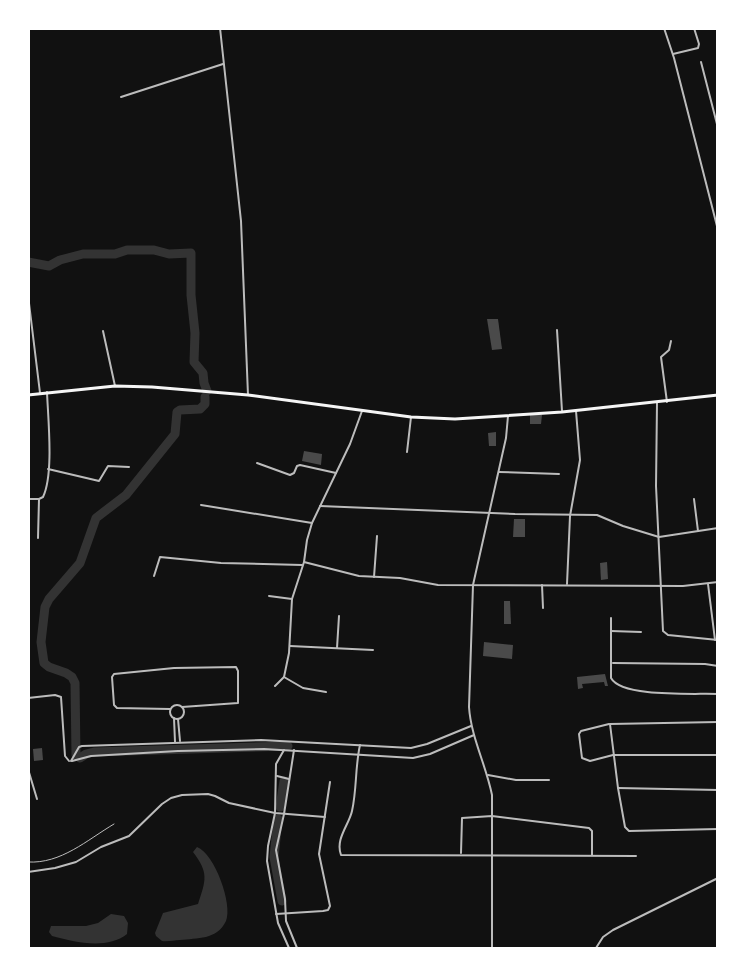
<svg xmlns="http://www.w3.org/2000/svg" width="746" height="977" viewBox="0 0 746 977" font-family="Commissioner,sans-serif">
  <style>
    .water { fill: #333 }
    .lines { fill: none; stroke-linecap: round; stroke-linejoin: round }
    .river { stroke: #333; stroke-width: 9 }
    .building { fill: #4a4a4a }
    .service { stroke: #bcbcbc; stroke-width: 1 }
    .minor { stroke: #bcbcbc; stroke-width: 2 }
    .tertiary { stroke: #bcbcbc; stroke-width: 2 }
    .secondary { stroke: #f5f5f5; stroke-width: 3 }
  </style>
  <rect width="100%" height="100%" fill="#111"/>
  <!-- water -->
  <g class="water">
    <path d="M 197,847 C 215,854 233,905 226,921 C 217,940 197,938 180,940 C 174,940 168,942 162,941 L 156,936 L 155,933 L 163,913 L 198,904 C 206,880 209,873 193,852 Z"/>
    <path d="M 111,914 L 124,916 L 128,923 L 127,934 C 107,950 74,942 52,936 L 49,932 L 51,926 L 86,926 L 98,923 Z"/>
  </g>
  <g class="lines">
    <!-- river -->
    <g class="river">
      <path d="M 28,262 L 49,266 L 60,260 L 83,254 L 115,254 L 127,250 L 154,250 L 169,254 L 191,253 L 191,295 L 195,333 L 194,362 L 203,373 L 204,383 L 207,391"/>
      <path d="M 76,755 L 75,683 L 72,677 L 66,673 L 49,667 L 44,663 L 41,642 L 45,607 L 49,599 L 80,563 L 96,518 L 126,495 L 175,434 L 177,412 L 180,410 L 200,409 L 205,404 L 205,397"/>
      <path d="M 80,758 L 86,754 L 94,752 L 288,746"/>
      <path d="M 280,807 L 284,781"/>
      <path d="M 278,819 L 274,857 L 282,901"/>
    </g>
  </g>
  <!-- building -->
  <g class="building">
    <path d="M 487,319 L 498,319 L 502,349 L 492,350 Z"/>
    <path d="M 530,415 L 542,415 L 541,424 L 530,424 Z"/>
    <path d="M 496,432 L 496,446 L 489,446 L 488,433 Z"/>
    <path d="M 304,451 L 322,454 L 321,465 L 302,461 Z"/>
    <path d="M 514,519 L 525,519 L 525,537 L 513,537 Z"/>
    <path d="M 607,562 L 608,579 L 601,580 L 600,563 Z"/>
    <path d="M 504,601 L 510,601 L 511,624 L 504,624 Z"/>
    <path d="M 484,642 L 513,645 L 512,659 L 483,656 Z"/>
    <path d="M 605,674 L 608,686 L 605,686 L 604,682 L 582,684 L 583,688 L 578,689 L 577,677 Z"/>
    <path d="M 42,748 L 43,760 L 34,761 L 33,749 Z"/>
  </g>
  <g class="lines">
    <!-- service -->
    <path class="service" d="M 28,862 C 61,864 87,840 114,824"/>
    <!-- minor -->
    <g class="minor">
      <path d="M 664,28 L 674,58 L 718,230"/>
      <path d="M 673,54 L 698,48 L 699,44 L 694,28"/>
      <path d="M 701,62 L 718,128"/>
      <path d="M 121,97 L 223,64"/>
      <path d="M 28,295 L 40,393"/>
      <path d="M 557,330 L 562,411"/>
      <path d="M 103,331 L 115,386"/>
      <path d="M 667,402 L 661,357 L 669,350 L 671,341"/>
      <path d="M 657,403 L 656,486 L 663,631 L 668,635 L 718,640"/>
      <path d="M 407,452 L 411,417"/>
      <path d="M 257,463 L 290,475 L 294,473 L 297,466 L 300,465 L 336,473"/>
      <path d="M 48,469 L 99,481 L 108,466 L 129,467"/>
      <path d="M 499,472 L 559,474"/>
      <path d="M 28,499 L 39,499"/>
      <path d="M 694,499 L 698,531"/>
      <path d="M 201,505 L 312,523"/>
      <path d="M 320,506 L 515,514 L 597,515 L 623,526 L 659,537 L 718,528"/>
      <path d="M 38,538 L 39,499 L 43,497 C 54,474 48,419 47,392"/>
      <path d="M 304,562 L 359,576 L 400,578 L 438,585 L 683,586 L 718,582"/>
      <path d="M 154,576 L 160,557 L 221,563 L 302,565"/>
      <path d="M 374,577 L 377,536"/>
      <path d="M 567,584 L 570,516 L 580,460 L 576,411"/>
      <path d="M 708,584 L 715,640"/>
      <path d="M 542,585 L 543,608"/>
      <path d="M 269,596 L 292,599"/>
      <path d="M 611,618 L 611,678 C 622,698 695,693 718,694"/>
      <path d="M 611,631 L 641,632"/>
      <path d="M 290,646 L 373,650"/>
      <path d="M 337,648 L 339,616"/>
      <path d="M 613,663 L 705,664 L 718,666"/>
      <path d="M 284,677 L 303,688 L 326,692"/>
      <path d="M 275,686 L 284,677 L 289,653 L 292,599 L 304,562 L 307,540 L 312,523 L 350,444 L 362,411"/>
      <path d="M 28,698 L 55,695 L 61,697 L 65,756 L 69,761"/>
      <circle cx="177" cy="712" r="7"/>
      <path d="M 170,709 L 117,708 L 114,705 L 112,677 L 114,674 L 174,668 L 236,667 L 238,671 L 238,703 L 182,707"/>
      <path d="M 174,718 L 175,742"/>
      <path d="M 178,719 L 180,741"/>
      <path d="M 718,722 L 610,724 L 618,788 L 625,827 L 629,831 L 718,829"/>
      <path d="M 609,724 L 581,731 L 579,734 L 582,758 L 590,761 L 613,755 L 718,755"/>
      <path d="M 360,745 C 355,767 357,789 352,811 C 349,825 335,839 341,855 L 636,856"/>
      <path d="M 284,750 L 276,764 L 275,813 L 268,846 L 267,861 L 278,923 L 289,948"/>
      <path d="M 294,750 L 284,814 L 276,850 L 285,899 L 286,921 L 297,948"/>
      <path d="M 71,761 L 79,747 L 82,746 L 261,740 L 411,748 L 427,744 L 471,726"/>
      <path d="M 72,761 L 91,756 L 178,751 L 264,749 L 413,758 L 430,754 L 474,735"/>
      <path d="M 28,769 L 37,799"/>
      <path d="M 488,775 L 516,780 L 549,780"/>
      <path d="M 277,776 L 289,779"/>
      <path d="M 618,788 L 718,790"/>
      <path d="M 718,832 L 718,842"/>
      <path d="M 461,853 L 462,818 L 492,816 L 589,828 L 592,831 L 592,855"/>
      <path d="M 28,872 L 55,868 L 76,862 L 101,847 L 129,836 L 162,804 L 171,798 L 182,795 L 208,794 L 215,796 L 229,803 L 275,813 L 325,817"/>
      <path d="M 276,914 L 323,911 L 328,910 L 330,906 L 319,854 L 330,782"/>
      <path d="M 596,948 L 603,937 L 613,930 L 718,878"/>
    </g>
    <!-- tertiary -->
    <g class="tertiary">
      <path d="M 220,28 L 241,221 L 248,395"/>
      <path d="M 492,948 L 492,795 C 486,765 471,737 469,707 L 473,585 L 506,438 L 508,416"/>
    </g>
    <!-- secondary -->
    <path class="secondary" d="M 28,395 L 115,386 L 152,387 L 248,395 L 411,417 L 455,419 L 562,412 L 718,395"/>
  </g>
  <!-- border -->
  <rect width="746" height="977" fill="none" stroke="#ffffff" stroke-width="60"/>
</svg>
